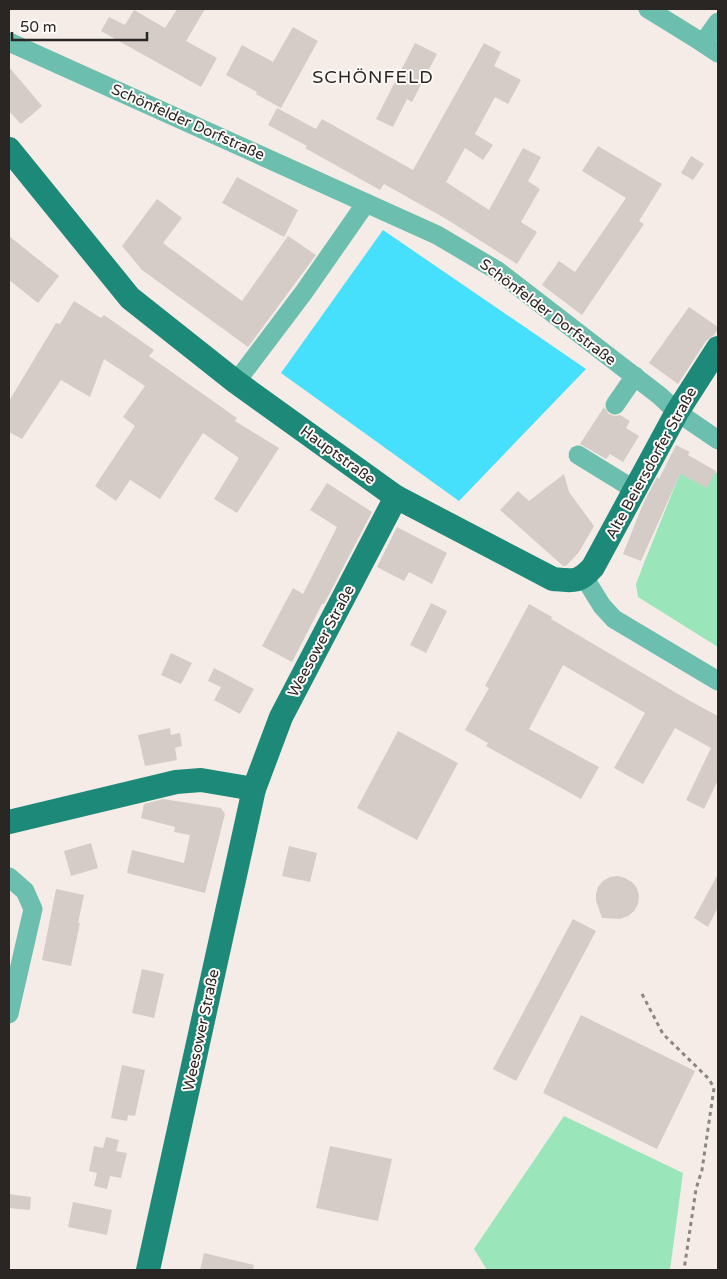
<svg xmlns="http://www.w3.org/2000/svg" width="727" height="1279" viewBox="0 0 727 1279" font-family="'Varela Round',sans-serif">
  <style>
    .green { fill: #9ae6ba }
    .water { fill: #46dffc }
    .building { fill: #d5ccc8 }
    .lines { fill: none; stroke-linecap: round; stroke-linejoin: round }
    .path { stroke: #8c8682; stroke-width: 3; stroke-dasharray: 4 4; stroke-linecap: butt }
    .minor { stroke: #6cbfae; stroke-width: 19 }
    .major { stroke: #1d8978; stroke-width: 24 }
    .labels { text-anchor: middle; dominant-baseline: central; stroke-width: 4; stroke-linejoin: round; paint-order: stroke }
    .street-label { font-size: 15px; fill: #2a2624; stroke: #fefaf8 }
    .quarter-label { font-size: 18px; letter-spacing: 1px; fill: #2a2624; stroke: #fefaf8 }
  </style>
  <rect width="100%" height="100%" fill="#f5ece7"/>
  <!-- green -->
  <g class="green">
    <path d="M 687,456 L 718,474 L 718,647 L 638,597 L 636,584 L 644,563 Z"/>
    <path d="M 564,1116 L 683,1173 L 670,1270 L 487,1270 L 474,1249 Z"/>
  </g>
  <!-- water -->
  <path class="water" d="M 383,230 L 586,369 L 459,501 L 281,373 Z"/>
  <!-- building -->
  <g class="building">
    <path d="M 177,9 L 205,9 L 186,41 L 217,58 L 201,87 L 101,31 L 109,17 L 125,25 L 134,10 L 165,28 Z"/>
    <path d="M 293,27 L 318,41 L 281,108 L 256,94 L 257,92 L 226,75 L 242,45 L 273,62 Z"/>
    <path d="M 415,43 L 437,54 L 412,102 L 407,99 L 393,127 L 376,119 Z"/>
    <path d="M 484,43 L 501,52 L 494,66 L 521,80 L 508,104 L 495,97 L 475,134 L 493,145 L 483,160 L 465,148 L 446,182 L 489,210 L 523,148 L 541,157 L 528,181 L 540,189 L 521,222 L 537,232 L 517,264 L 448,220 L 384,184 L 380,190 L 305,148 L 307,146 L 268,125 L 277,108 L 316,129 L 322,119 L 413,170 Z"/>
    <path d="M 9,67 L 42,106 L 21,124 L 9,111 Z"/>
    <path d="M 598,146 L 662,184 L 639,221 L 644,224 L 582,315 L 542,285 L 559,261 L 575,272 L 626,198 L 582,171 Z"/>
    <path d="M 691,156 L 704,164 L 693,180 L 681,173 Z"/>
    <path d="M 237,177 L 298,210 L 284,237 L 222,203 Z"/>
    <path d="M 157,199 L 182,218 L 163,243 L 242,301 L 288,236 L 316,255 L 248,347 L 142,270 L 122,246 Z"/>
    <path d="M 9,236 L 59,276 L 38,303 L 9,280 Z"/>
    <path d="M 74,301 L 101,318 L 104,315 L 154,350 L 149,356 L 237,418 L 235,421 L 279,448 L 237,513 L 214,499 L 239,458 L 203,433 L 160,499 L 130,480 L 116,501 L 95,486 L 135,426 L 123,417 L 145,386 L 104,359 L 90,397 L 61,380 L 22,439 L 9,432 L 9,401 L 56,323 L 60,324 Z"/>
    <path d="M 689,307 L 718,327 L 718,329 L 714,335 L 706,341 L 678,384 L 649,363 Z"/>
    <path d="M 604,407 L 609,414 L 615,416 L 620,415 L 630,421 L 626,428 L 639,436 L 623,462 L 610,454 L 606,459 L 580,444 Z"/>
    <path d="M 676,445 L 690,452 L 688,455 L 716,471 L 707,488 L 680,474 L 641,561 L 623,554 L 643,504 L 657,477 L 659,479 Z"/>
    <path d="M 564,474 L 569,492 L 594,526 L 579,552 L 566,566 L 563,566 L 500,510 L 518,491 L 529,501 Z"/>
    <path d="M 327,483 L 372,512 L 324,604 L 322,604 L 292,662 L 262,646 L 293,588 L 303,594 L 337,527 L 310,510 Z"/>
    <path d="M 397,527 L 447,553 L 432,584 L 409,572 L 404,581 L 377,567 Z"/>
    <path d="M 431,603 L 447,611 L 426,653 L 410,645 Z"/>
    <path d="M 529,604 L 552,617 L 551,619 L 690,701 L 718,716 L 718,780 L 704,809 L 686,800 L 711,748 L 675,728 L 643,784 L 614,768 L 645,713 L 563,665 L 529,729 L 599,767 L 581,799 L 486,746 L 488,743 L 465,730 L 489,688 L 485,686 Z"/>
    <path d="M 171,653 L 192,663 L 181,684 L 161,675 Z"/>
    <path d="M 214,668 L 254,689 L 240,714 L 214,700 L 221,687 L 208,681 Z"/>
    <path d="M 170,728 L 171,735 L 180,733 L 182,746 L 175,748 L 177,760 L 145,766 L 138,735 Z"/>
    <path d="M 398,731 L 458,763 L 417,840 L 357,808 Z"/>
    <path d="M 163,799 L 221,808 L 225,814 L 205,893 L 127,873 L 132,850 L 184,863 L 190,835 L 174,832 L 175,827 L 141,818 L 144,804 Z"/>
    <path d="M 91,843 L 98,868 L 71,876 L 64,851 Z"/>
    <path d="M 289,846 L 317,853 L 310,882 L 282,876 Z"/>
    <path d="M 718,874 L 718,907 L 708,927 L 694,918 Z"/>
    <path d="M 618,876 L 625,878 L 632,882 L 637,888 L 639,896 L 638,904 L 634,911 L 628,916 L 620,919 L 602,918 L 596,901 L 596,894 L 598,887 L 603,881 L 610,877 Z"/>
    <path d="M 56,889 L 84,895 L 78,923 L 80,923 L 71,966 L 42,960 Z"/>
    <path d="M 573,919 L 596,931 L 516,1081 L 493,1069 Z"/>
    <path d="M 142,969 L 164,974 L 154,1018 L 132,1013 Z"/>
    <path d="M 581,1015 L 695,1071 L 657,1149 L 543,1093 Z"/>
    <path d="M 122,1065 L 145,1070 L 135,1116 L 128,1115 L 127,1121 L 111,1118 Z"/>
    <path d="M 106,1137 L 119,1140 L 116,1151 L 127,1153 L 121,1178 L 110,1176 L 107,1189 L 94,1186 L 97,1173 L 89,1171 L 94,1146 L 103,1148 Z"/>
    <path d="M 330,1146 L 392,1159 L 378,1221 L 316,1208 Z"/>
    <path d="M 9,1194 L 31,1197 L 30,1210 L 9,1208 Z"/>
    <path d="M 73,1202 L 112,1210 L 107,1235 L 68,1227 Z"/>
    <path d="M 204,1253 L 254,1265 L 253,1270 L 200,1270 Z"/>
  </g>
  <g class="lines">
    <!-- path -->
    <path class="path" d="M 642,994 L 663,1034 L 709,1079 L 714,1088 L 702,1170 L 696,1189 L 684,1270"/>
    <!-- minor -->
    <g class="minor">
      <path d="M 648,9 L 703,43"/>
      <path d="M 718,22 L 703,43 L 718,53"/>
      <path d="M 9,42 L 437,235 L 498,271 L 660,396 L 677,412 L 718,440"/>
      <path d="M 236,382 L 304,292 L 366,203"/>
      <path d="M 615,405 L 635,376"/>
      <path d="M 578,455 L 635,490"/>
      <path d="M 584,577 L 602,606 L 614,619 L 718,681"/>
      <path d="M 9,877 L 25,891 L 33,909 L 9,1014"/>
    </g>
    <!-- major -->
    <g class="major">
      <path d="M 9,149 L 130,298 L 236,382 L 396,497 L 553,579 C 573,581 579,583 593,567 L 677,412 L 718,348"/>
      <path d="M 9,822 L 176,782 L 201,780 L 254,789"/>
      <path d="M 148,1270 L 254,789 L 281,717 L 396,497"/>
    </g>
  </g>
  <g class="labels">
    <!-- street labels -->
    <g class="street-label">
      <text transform="translate(188 122) rotate(24)">Schönfelder Dorfstraße</text>
      <text transform="translate(548 312) rotate(37)">Schönfelder Dorfstraße</text>
      <text transform="translate(338 455) rotate(36)">Hauptstraße</text>
      <text transform="translate(651 463) rotate(-61)">Alte Beiersdorfer Straße</text>
      <text transform="translate(321 641) rotate(-62)">Weesower Straße</text>
      <text transform="translate(201 1030) rotate(-78)">Weesower Straße</text>
    </g>
    <!-- quarter labels -->
    <g class="quarter-label">
      <text x="373" y="77">SCHÖNFELD</text>
    </g>
  </g>
  <!-- border -->
  <rect width="727" height="1279" fill="none" stroke="#2a2624" stroke-width="20"/>
  <!-- scale -->
  <path d="M12 32v8h135v-8" fill="none" stroke="#2a2624" stroke-width="2.5"/>
  <text x="20" y="32" font-size="15" fill="#2a2624" stroke="#fefaf8" stroke-width="4" paint-order="stroke">50 m</text>
</svg>
